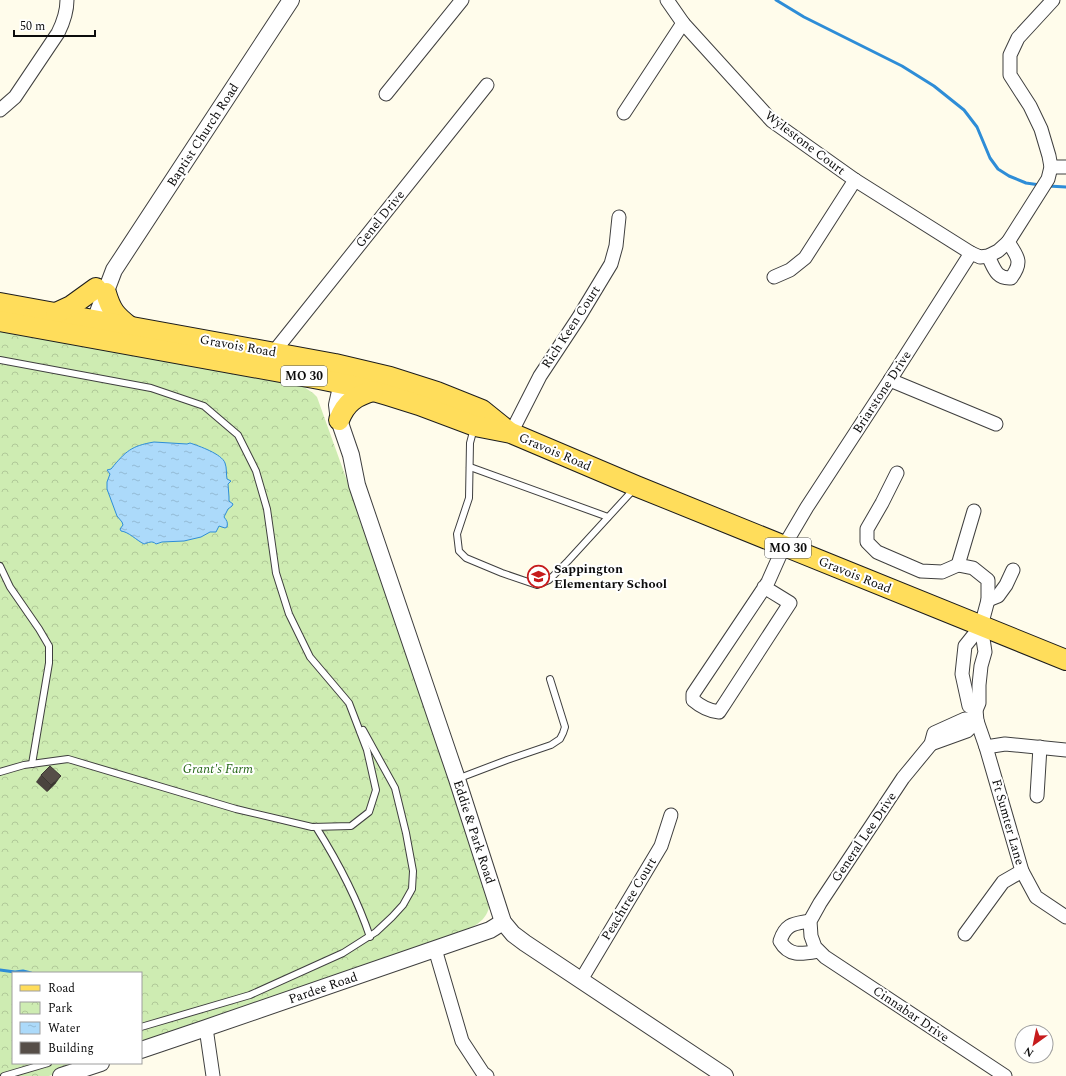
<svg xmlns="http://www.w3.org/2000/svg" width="1066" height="1076" viewBox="0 0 1066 1076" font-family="Spectral,serif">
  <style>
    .park { fill: url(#park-crowns) }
    .water { fill: url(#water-ripples); stroke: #2e8dd7 }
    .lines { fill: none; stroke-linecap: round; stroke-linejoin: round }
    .stream { stroke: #2e8dd7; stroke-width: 3 }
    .service-casing { stroke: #3f3f3f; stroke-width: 8 }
    .minor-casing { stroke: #3f3f3f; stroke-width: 15 }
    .tertiary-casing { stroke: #3f3f3f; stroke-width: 18 }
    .primary-casing { stroke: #1d1d1d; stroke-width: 22 }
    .service { stroke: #fff; stroke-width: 6 }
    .minor { stroke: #fff; stroke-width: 13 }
    .tertiary { stroke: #fff; stroke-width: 16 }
    .primary { stroke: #ffdd5b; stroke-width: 20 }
    .wall { fill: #4a433e }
    .shaded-wall { fill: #3c3732 }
    .building { fill: #564e48; stroke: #3c3732 }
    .labels { text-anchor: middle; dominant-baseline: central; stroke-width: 4; stroke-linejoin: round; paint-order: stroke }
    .shield { fill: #fff; stroke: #555; stroke-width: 1 }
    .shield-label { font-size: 12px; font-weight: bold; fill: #0c0c0c }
    .street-label { font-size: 13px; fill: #0c0c0c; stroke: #fff }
    .poi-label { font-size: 13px; font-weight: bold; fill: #0c0c0c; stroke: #fff; text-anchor: start }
    .park-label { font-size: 13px; font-style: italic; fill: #266818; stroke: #fff }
  </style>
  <defs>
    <pattern id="park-crowns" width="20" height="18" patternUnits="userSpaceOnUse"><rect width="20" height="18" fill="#ceecb2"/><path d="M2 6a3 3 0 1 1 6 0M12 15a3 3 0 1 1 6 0" fill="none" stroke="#b0c998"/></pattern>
    <pattern id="water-ripples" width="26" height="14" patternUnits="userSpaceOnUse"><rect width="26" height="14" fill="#acdafa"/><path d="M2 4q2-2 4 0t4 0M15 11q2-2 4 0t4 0" fill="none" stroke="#93bad5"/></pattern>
  </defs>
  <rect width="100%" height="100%" fill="#fffceb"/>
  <!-- park -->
  <path class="park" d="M 0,331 L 304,387 L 313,393 L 317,397 L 402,634 L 490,902 C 488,918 480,923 467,930 L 141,1045 L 141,973 L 13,973 L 13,1063 L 87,1063 L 49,1076 L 0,1076 Z"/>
  <!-- water -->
  <path class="water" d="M 154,442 L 187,444 L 190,443 C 199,446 222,454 225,463 C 227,468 226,474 227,479 L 231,481 L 228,484 L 229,497 L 229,501 L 233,504 L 232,506 L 228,509 L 224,517 C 227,521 228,522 227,527 L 225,528 L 219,526 L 216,532 L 210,532 L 201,537 L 184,541 L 162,542 L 156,544 C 152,540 148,543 144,544 C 136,540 129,532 121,531 L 120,529 L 123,525 L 122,522 L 117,516 L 107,489 L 107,482 L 110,474 L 107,470 L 111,469 C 126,451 131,446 154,442 Z"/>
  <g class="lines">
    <!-- stream -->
    <g class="stream">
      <path d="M 776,0 L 804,17 L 902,66 L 934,86 L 964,110 L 977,127 L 990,158 L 998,169 L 1009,176 L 1026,183 L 1040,185"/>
      <path d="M 1048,186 L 1066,187"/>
      <path d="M 0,970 L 15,972 L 23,971 L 31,973"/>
    </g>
    <defs>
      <g id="service">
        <path d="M 0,360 L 151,388 L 204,406 L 238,435 L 256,471 L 267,509 L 276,573 L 289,614 L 310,657 L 349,703 L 367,750 L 376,790 L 369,812 L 351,826 L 312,827 L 236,809 L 68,759 L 24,765 L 0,772"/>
        <path d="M 474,428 L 470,443 L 469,498 L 457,534 L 459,551 L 466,558 L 502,573 L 537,585 L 549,580 L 568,561 L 634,489"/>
        <path d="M 470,467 L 608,517"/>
        <path d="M 0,566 L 10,587 L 39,629 L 49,646 L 49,663 L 32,764"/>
        <path d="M 457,779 L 507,760 L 551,745 L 560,739 L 563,733 L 565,727 L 550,679"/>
        <path d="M 316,827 C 338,862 357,898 370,937"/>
        <path d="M 141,1027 L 250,995 L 343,953 L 376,932 L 392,917 L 403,905 L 412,889 L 413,871 L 406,833 L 395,788 L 363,730"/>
        <path d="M 4,1076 L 48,1063"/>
      </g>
      <g id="minor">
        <path d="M 667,0 L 683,23 L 772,121 L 855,180 L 971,253 L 980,257 L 988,256 L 998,251 L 1008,242 L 1048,179 L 1051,167 L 1049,156 L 1041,129 L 1030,106 L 1010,75 L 1010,55 L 1018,38 L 1053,0"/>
        <path d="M 386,94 L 462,0"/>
        <path d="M 0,110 L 15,97 L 58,33 C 63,23 67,12 67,0"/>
        <path d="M 624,113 L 683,23"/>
        <path d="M 1051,167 L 1066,167"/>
        <path d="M 988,256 C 994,268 996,279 1011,278 C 1023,262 1018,257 1008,242"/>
        <path d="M 774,277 L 790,270 L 805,258 L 855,180"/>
        <path d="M 273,353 L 487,85"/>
        <path d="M 890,380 L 996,424"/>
        <path d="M 511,433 L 540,376 L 579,317 L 611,264 L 616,246 L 619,217"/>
        <path d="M 897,473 L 882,503 L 867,529 L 867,542 L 877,552 L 921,571 L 942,572 L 958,565"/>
        <path d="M 974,511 L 958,565 L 973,568 L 988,580 L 988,600 L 981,626 L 985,652 L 981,666 L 979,685 L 979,703 L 976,710 L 977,721 L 986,747 L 1022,871 L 1036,897 L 1066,917"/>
        <path d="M 764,587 L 790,603 L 725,703 L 719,712 C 709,711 700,706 693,700 L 693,694 L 768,582 L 784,546 L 807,507 L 890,380 L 971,253"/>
        <path d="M 988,600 L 998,596 L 1006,585 L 1013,570"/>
        <path d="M 976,710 L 969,706 L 962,674 L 965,646 L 981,626"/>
        <path d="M 977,721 L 965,719 L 934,733 L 931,744 L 903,778 L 820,903 L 810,921 L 811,936 L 815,947 L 825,957 L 1005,1076"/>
        <path d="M 931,744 L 967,731 L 977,721"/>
        <path d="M 986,747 L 1005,744 L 1066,750"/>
        <path d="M 1037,796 L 1040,747"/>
        <path d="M 810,921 C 794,924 786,923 780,941 C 789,957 802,954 818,951"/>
        <path d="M 965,934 L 1003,882 L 1022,871"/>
        <path d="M 435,949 L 462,1041 L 483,1073 L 487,1076"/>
        <path d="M 581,980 L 661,846 L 671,815"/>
        <path d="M 206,1028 L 213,1076"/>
      </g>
      <g id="tertiary">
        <path d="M 93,332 L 95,320 L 114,270 L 291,0"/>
        <path d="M 344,373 L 337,405 L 339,420 L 351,455 L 357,485 L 457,779 L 503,922 L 513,934 L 525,943 L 725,1076"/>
        <path d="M 141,1050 L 206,1028 L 435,949 L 490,930 L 503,922"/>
        <path d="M 61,1076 L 101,1063"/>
      </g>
      <g id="primary">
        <path d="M 106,293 C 111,310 115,315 129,326"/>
        <path d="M 0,303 L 335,364 L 390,377 L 437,392 L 482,410 L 508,431"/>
        <path d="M 56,313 L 71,306 L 96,288"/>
        <path d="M 0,321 L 319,379 L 363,388 L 387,395 L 419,405 L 475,426 L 511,433 L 636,486 L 1066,660"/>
        <path d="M 339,420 C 346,402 356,396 373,391"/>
      </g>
    </defs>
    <!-- service casing -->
    <use href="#service" class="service-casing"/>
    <!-- minor casing -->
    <use href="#minor" class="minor-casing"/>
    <!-- tertiary casing -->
    <use href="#tertiary" class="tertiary-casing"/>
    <!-- primary casing -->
    <use href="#primary" class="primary-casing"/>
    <!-- service -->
    <use href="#service" class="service"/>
    <!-- minor -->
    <use href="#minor" class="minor"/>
    <!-- tertiary -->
    <use href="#tertiary" class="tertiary"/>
    <!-- primary -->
    <use href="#primary" class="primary"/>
  </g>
  <!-- wall -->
  <path class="wall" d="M 41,775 L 56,783 L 47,792 L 36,782 Z"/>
  <!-- shaded-wall -->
  <path class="shaded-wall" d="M 61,776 L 56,783 L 47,792 L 51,785 Z"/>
  <!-- building -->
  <path class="building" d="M 50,766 L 61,776 L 51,785 L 41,775 Z"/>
  <!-- icons -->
  <defs>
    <symbol id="school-ring" viewBox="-11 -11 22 22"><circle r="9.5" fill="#fff" stroke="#c61b1c" stroke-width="1.5"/><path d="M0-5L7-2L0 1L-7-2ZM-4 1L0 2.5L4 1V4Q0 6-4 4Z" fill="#c61b1c"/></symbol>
  </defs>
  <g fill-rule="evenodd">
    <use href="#school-ring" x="526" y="564" width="25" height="25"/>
  </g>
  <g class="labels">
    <!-- shield labels -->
    <g class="shield">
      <rect x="281" y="366" width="46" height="20" rx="3"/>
      <rect x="765" y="538" width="46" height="20" rx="3"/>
    </g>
    <g class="shield-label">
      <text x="304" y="376">MO 30</text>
      <text x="788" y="548">MO 30</text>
    </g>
    <!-- street labels -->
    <g class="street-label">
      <text transform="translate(203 135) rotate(-57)">Baptist Church Road</text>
      <text transform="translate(805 143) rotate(37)">Wylestone Court</text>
      <text transform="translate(380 219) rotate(-51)">Genel Drive</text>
      <text transform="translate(571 327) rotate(-57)">Rich Keen Court</text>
      <text transform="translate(238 346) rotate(10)">Gravois Road</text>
      <text transform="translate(882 392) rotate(-57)">Briarstone Drive</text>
      <text transform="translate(555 452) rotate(23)">Gravois Road</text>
      <text transform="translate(855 575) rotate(22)">Gravois Road</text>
      <text transform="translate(1008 822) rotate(74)">Ft Sumter Lane</text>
      <text transform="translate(474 832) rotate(72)">Eddie &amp; Park Road</text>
      <text transform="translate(864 837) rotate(-56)">General Lee Drive</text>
      <text transform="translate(629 899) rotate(-59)">Peachtree Court</text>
      <text transform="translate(323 988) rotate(-19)">Pardee Road</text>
      <text transform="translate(911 1014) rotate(34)">Cinnabar Drive</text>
    </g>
    <!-- poi labels -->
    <g class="poi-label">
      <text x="554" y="569">Sappington<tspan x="554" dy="15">Elementary School</tspan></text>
    </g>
    <!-- park labels -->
    <g class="park-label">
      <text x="218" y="769">Grant's Farm</text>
    </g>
  </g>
  <!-- legend -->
  <rect x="12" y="972" width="130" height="92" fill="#ffffff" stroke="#9e9e9e"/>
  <rect x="20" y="985" width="20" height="6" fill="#ffdd5b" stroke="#9e9e9e"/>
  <text x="48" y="992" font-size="12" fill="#0c0c0c">Road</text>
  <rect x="20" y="1002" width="20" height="12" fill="url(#park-crowns)" stroke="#9e9e9e"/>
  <text x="48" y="1012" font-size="12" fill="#0c0c0c">Park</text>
  <rect x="20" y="1022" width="20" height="12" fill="url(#water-ripples)" stroke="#9e9e9e"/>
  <text x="48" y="1032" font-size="12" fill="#0c0c0c">Water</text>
  <rect x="20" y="1042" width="20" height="12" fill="#564e48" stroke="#9e9e9e"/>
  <text x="48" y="1052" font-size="12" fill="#0c0c0c">Building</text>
  <!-- north arrow -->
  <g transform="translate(1034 1044) rotate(213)"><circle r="19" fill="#ffffff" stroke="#9e9e9e"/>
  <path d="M0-3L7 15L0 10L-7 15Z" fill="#c61b1c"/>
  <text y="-6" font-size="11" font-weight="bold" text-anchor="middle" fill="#0c0c0c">N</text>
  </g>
  <!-- scale -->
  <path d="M14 30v6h81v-6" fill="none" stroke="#0c0c0c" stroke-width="2"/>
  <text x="20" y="30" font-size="12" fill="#0c0c0c" stroke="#ffffff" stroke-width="3" paint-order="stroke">50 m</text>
</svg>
